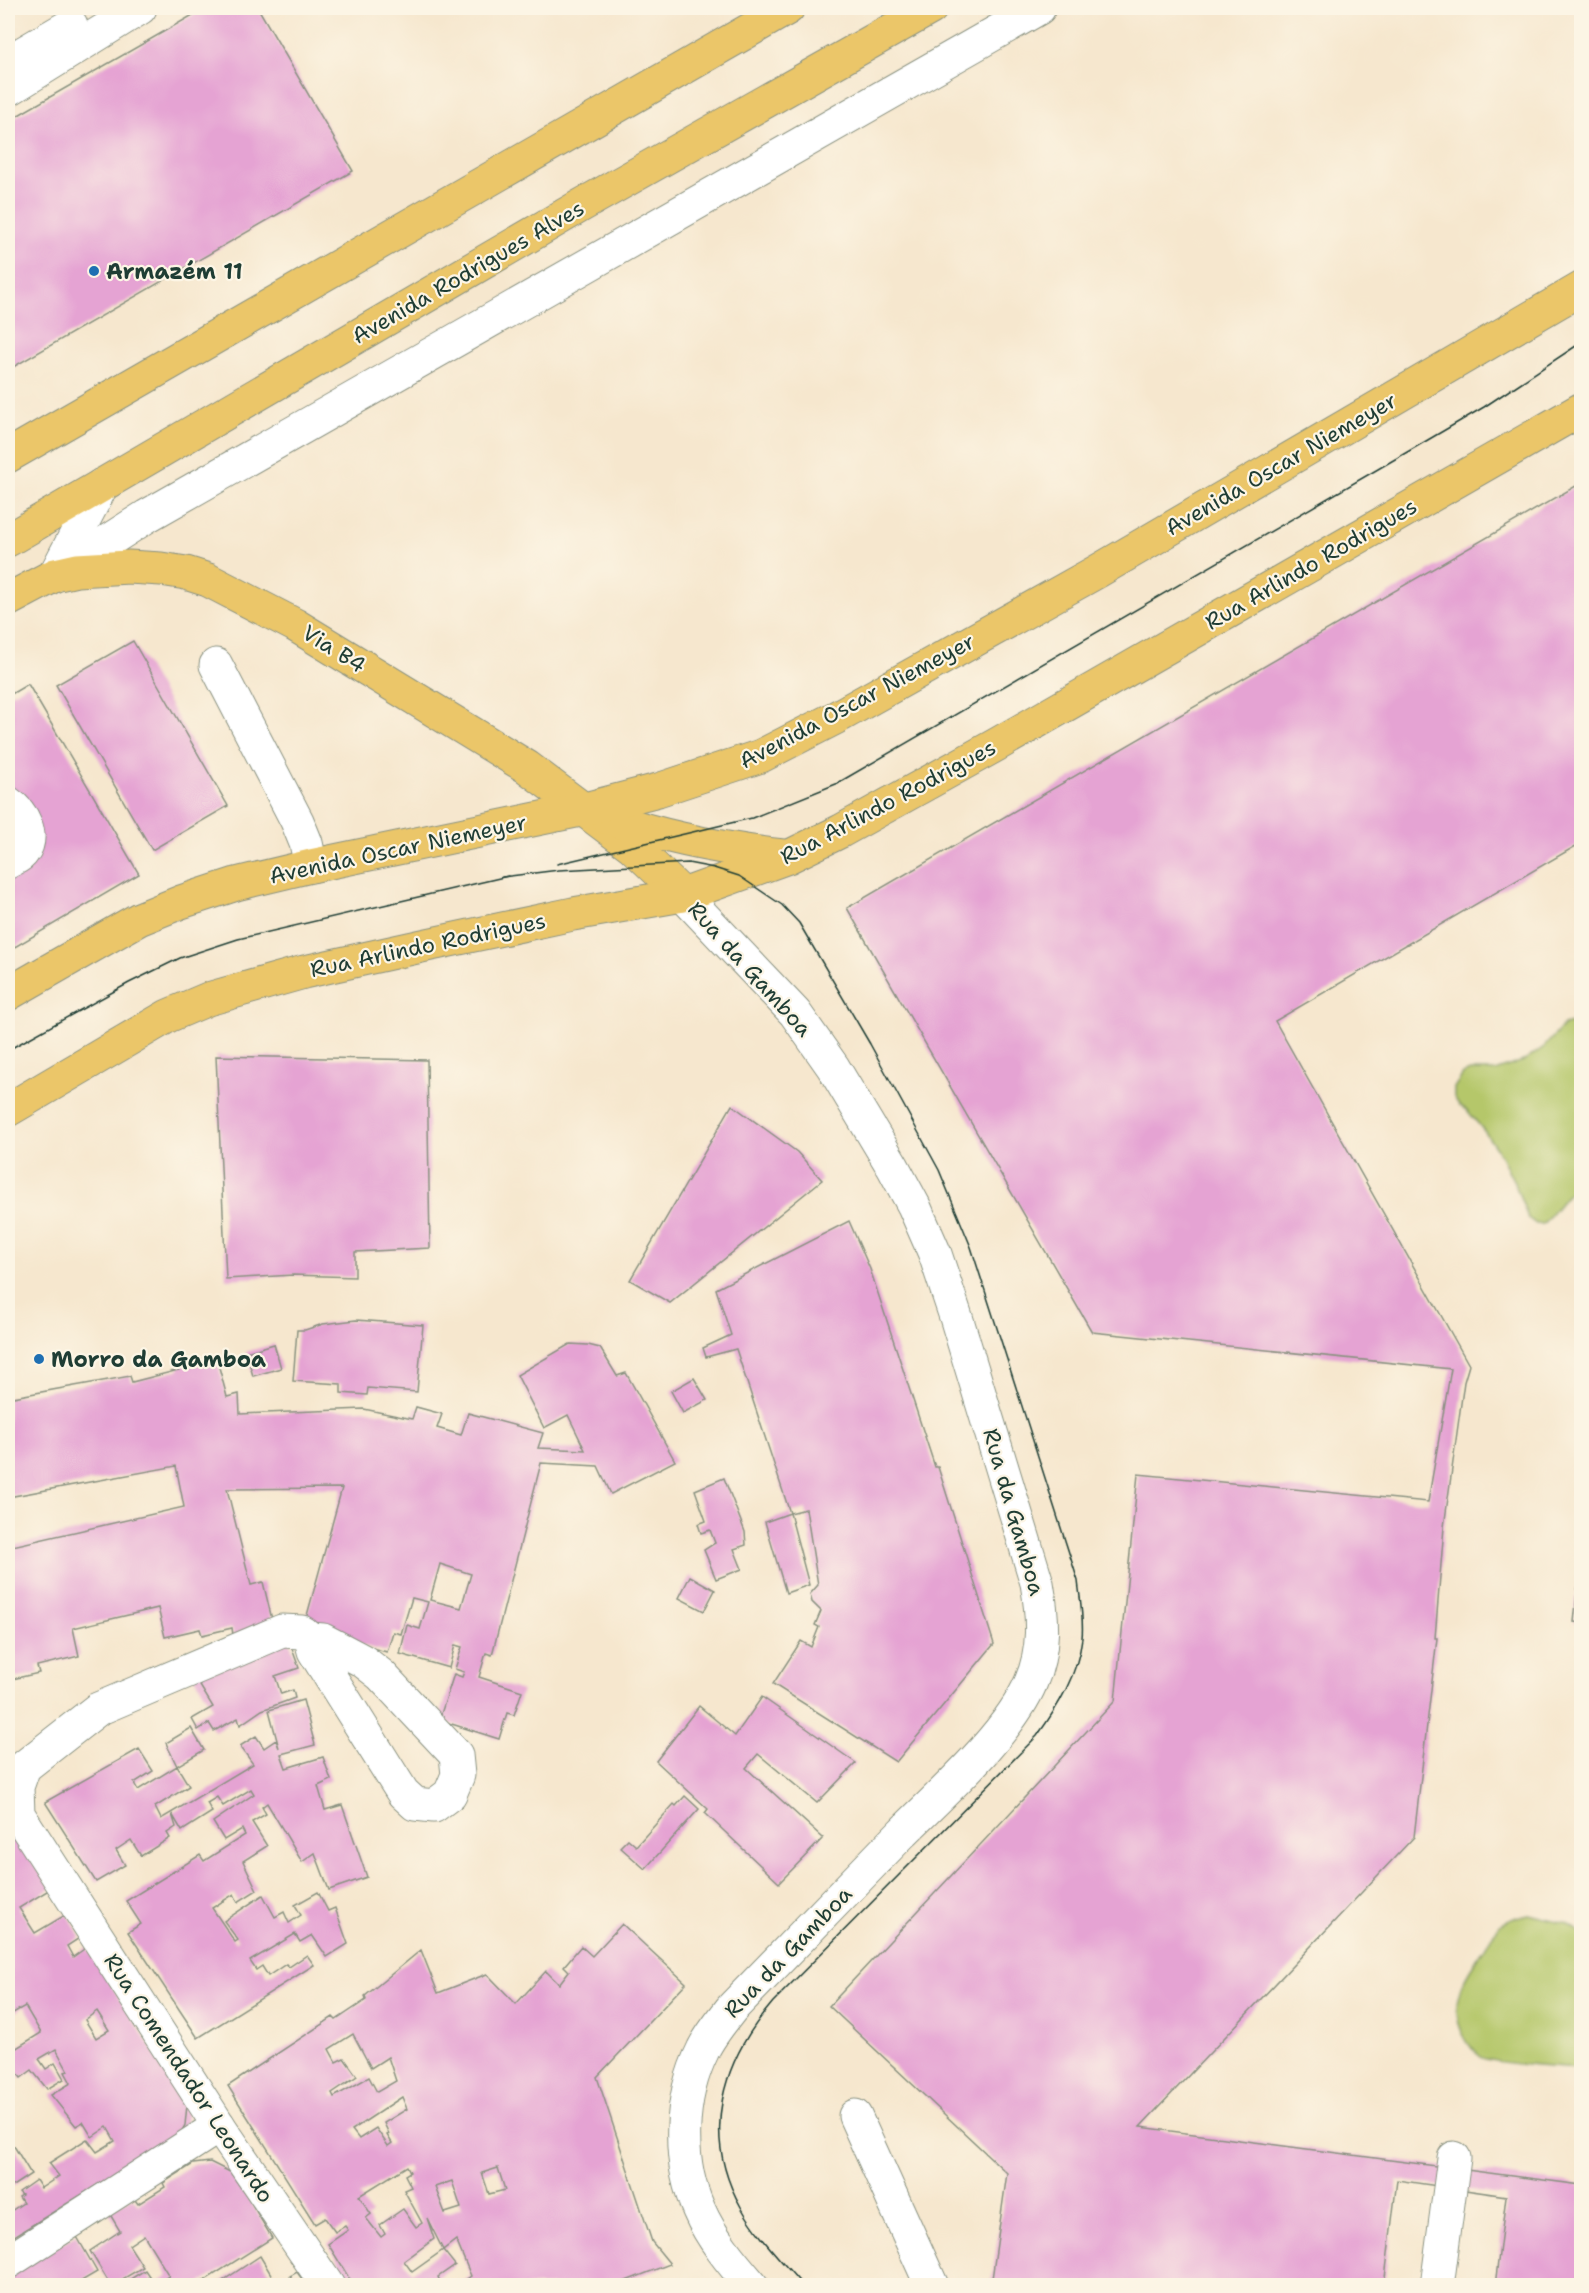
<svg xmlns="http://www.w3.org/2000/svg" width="1589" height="2293" viewBox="0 0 1589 2293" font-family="'Shantell Sans',sans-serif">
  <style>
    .green { fill: #b5c76b; stroke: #6a8250; stroke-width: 1.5 }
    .building { fill: #e5a3d3; fill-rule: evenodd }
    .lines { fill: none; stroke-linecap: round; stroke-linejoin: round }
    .minor-casing { stroke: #8a9281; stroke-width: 35 }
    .major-casing { stroke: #8a9281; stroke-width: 35 }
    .highway-casing { stroke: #8a9281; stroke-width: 35 }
    .minor { stroke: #fff; stroke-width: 33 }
    .major { stroke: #ebc669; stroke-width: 33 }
    .highway { stroke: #ebc669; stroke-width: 33 }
    .tram { stroke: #1f3d34; stroke-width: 1.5 }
    .poi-dot { fill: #1f6fb2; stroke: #fcf5e5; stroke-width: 2 }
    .labels { text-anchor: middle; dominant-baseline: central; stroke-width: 4.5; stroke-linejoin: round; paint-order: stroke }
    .poi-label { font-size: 22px; font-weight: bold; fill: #1f3d34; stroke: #fcf5e5; text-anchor: start }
    .street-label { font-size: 22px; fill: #1f3d34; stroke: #fcf5e5 }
  </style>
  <rect width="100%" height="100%" fill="#fcf5e5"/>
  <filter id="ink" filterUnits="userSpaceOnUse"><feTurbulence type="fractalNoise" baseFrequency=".0167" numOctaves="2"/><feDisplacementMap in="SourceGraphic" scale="12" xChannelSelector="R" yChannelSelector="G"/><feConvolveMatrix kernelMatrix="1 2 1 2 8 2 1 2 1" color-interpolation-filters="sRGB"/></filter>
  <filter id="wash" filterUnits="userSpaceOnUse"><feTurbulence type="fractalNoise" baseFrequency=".008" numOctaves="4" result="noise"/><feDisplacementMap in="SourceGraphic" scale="24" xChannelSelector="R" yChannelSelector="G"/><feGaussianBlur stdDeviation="1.35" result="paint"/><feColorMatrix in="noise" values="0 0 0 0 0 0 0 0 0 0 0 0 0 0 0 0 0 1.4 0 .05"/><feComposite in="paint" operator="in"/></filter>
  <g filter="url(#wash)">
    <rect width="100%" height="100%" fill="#f6e7ce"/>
    <!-- green -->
    <g class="green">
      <path d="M 1572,1023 L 1577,1026 L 1581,1032 L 1581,1182 L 1565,1197 L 1543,1224 L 1536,1224 L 1528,1218 L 1515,1184 L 1501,1156 L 1485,1132 L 1467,1110 L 1459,1105 L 1454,1097 L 1454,1088 L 1463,1074 L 1470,1071 L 1495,1071 L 1526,1060 L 1544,1047 L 1564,1025 Z"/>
      <path d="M 1529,1914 L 1566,1923 L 1581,1933 L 1581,2069 C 1565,2068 1490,2063 1481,2057 C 1474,2052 1468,2044 1464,2036 C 1446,2003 1465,1975 1484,1949 C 1489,1941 1493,1932 1500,1926 C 1508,1919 1519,1916 1529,1914 Z"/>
    </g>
    <g id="blocks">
      <!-- building -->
      <g class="building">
        <path d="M 205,8 L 258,8 L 353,171 L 8,370 L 8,121 Z"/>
        <path d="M 1581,483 L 1581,843 L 1275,1021 L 1469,1365 L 1464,1382 L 1444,1527 L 1435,1638 L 1437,1638 L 1414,1837 L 1140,2127 L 1581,2185 L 1581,2286 L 1495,2286 L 1506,2196 L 1397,2180 L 1384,2286 L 991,2286 L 1007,2173 L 829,2006 L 1115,1701 L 1138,1474 L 1428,1502 L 1451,1369 L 1092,1332 L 847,908 Z"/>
        <path d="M 133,641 L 228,806 L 152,850 L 56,685 Z"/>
        <path d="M 28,684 L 139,874 L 8,951 L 8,696 Z"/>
        <path d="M 216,1056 L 427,1060 L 430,1248 L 355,1252 L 355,1277 L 293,1275 L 226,1279 Z"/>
        <path d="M 732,1105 L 797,1152 L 822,1180 L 670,1303 L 630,1280 Z"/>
        <path d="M 849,1221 L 870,1269 L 935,1467 L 938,1467 L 994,1644 L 896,1762 L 773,1684 L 801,1641 L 811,1647 L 819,1627 L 815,1625 L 821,1611 L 812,1602 L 810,1594 L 818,1585 L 806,1509 L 790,1513 L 809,1585 L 786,1593 L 765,1522 L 790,1513 L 736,1349 L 706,1357 L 703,1348 L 731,1335 L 716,1289 Z"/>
        <path d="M 356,1320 L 423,1325 L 417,1392 L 368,1388 L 367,1395 L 341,1393 L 341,1384 L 293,1381 L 297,1330 L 305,1330 L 323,1324 Z"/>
        <path d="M 274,1344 L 281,1368 L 253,1376 L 246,1352 Z"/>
        <path d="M 570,1344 L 588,1345 L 600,1348 L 617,1376 L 626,1373 L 675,1461 L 611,1494 L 598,1466 L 541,1463 L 492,1655 L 486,1653 L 479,1677 L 522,1691 L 514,1715 L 507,1713 L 499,1739 L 439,1720 L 454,1674 L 462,1677 L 464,1672 L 455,1669 L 462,1647 L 455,1645 L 449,1668 L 400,1654 L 407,1625 L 420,1629 L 428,1602 L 412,1598 L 401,1634 L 393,1632 L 387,1652 L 303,1630 L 342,1488 L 227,1489 L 251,1585 L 263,1582 L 275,1632 L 234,1642 L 232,1628 L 202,1635 L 200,1629 L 165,1637 L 158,1608 L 73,1628 L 79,1656 L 37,1666 L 39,1673 L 8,1680 L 8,1547 L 184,1507 L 176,1466 L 8,1497 L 8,1398 L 130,1376 L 132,1382 L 179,1370 L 179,1365 L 216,1356 L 227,1397 L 239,1394 L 240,1414 L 364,1409 L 412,1419 L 416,1407 L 442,1414 L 437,1428 L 461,1435 L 468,1413 L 543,1433 L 538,1448 L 585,1450 L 568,1415 L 544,1428 L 517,1375 ZM 440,1564 L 471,1574 L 461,1608 L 430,1600 Z"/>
        <path d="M 694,1378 L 707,1400 L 683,1413 L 671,1391 Z"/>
        <path d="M 724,1478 L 745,1532 L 746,1545 L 734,1549 L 742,1569 L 716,1579 L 704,1550 L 715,1543 L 710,1530 L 701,1533 L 698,1524 L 706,1521 L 695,1490 Z"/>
        <path d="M 1580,1564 L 1581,1564 L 1581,1623 L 1574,1622 Z"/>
        <path d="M 690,1576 L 715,1590 L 704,1611 L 679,1598 Z"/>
        <path d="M 286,1632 L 299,1668 L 275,1676 L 281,1694 L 293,1690 L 295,1698 L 262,1710 L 240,1725 L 238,1718 L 214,1731 L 209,1723 L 198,1730 L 192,1719 L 213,1707 L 191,1671 Z"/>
        <path d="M 762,1697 L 856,1763 L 817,1803 L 758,1754 L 746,1768 L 823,1838 L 779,1883 L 705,1813 L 708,1809 L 656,1761 L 699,1706 L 735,1736 Z"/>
        <path d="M 303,1700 L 315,1745 L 281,1754 L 286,1768 L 323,1757 L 331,1780 L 318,1786 L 325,1810 L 342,1805 L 367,1877 L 329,1890 L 315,1853 L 302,1862 L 267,1803 L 262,1807 L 266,1814 L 252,1822 L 267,1846 L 243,1861 L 257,1890 L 238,1902 L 234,1894 L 212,1908 L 235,1942 L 238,1940 L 224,1921 L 263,1895 L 275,1917 L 284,1912 L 289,1923 L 301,1915 L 295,1905 L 318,1892 L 328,1911 L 335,1908 L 348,1944 L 327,1957 L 312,1935 L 300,1942 L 295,1934 L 250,1961 L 256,1970 L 262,1966 L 268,1976 L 286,1964 L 289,1967 L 307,1955 L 314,1965 L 198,2038 L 128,1932 L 141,1924 L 126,1901 L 200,1855 L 204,1861 L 245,1835 L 242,1829 L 224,1840 L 213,1822 L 254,1794 L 251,1789 L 223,1806 L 217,1797 L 207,1803 L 212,1812 L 182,1831 L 172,1814 L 176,1827 L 167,1833 L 170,1838 L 141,1856 L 131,1840 L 116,1850 L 125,1865 L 96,1882 L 45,1802 L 139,1749 L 153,1771 L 134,1783 L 138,1790 L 177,1766 L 189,1786 L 155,1807 L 161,1819 L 253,1764 L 240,1746 L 256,1736 L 264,1748 L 276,1740 L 279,1748 L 269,1710 Z"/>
        <path d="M 191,1728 L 204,1750 L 177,1766 L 166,1743 Z"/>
        <path d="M 685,1796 L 699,1809 L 645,1869 L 620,1847 L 628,1839 L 636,1846 L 674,1804 L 676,1806 Z"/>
        <path d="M 8,1828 L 52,1888 L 19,1908 L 35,1933 L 67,1914 L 81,1937 L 67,1946 L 73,1957 L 87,1947 L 187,2105 L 185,2125 L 180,2134 L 8,2240 L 8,2213 L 23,2203 L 19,2197 L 22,2195 L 19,2192 L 36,2180 L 41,2188 L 59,2176 L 49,2163 L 87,2139 L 97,2152 L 115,2141 L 107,2127 L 92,2137 L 83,2122 L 76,2126 L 51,2095 L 71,2083 L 65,2072 L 68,2071 L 56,2049 L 39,2059 L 46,2069 L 55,2063 L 64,2079 L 47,2089 L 32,2070 L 21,2078 L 8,2061 L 8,2039 L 15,2049 L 41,2033 L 25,2006 L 8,2016 L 8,1992 L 12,1990 L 8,1983 ZM 97,2011 L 109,2030 L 96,2038 L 85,2020 Z"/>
        <path d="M 622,1924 L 686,1983 L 597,2077 L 652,2242 L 670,2264 L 613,2286 L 457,2286 L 471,2276 L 456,2240 L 443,2250 L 455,2265 L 438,2277 L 442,2286 L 354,2286 L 328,2244 L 348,2230 L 345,2226 L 335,2232 L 325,2218 L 315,2224 L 228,2086 L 333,2017 L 336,2020 L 366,2000 L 365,1996 L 421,1950 L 438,1993 L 487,1974 L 516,2004 L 546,1971 L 559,1984 L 569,1971 L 564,1966 L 581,1946 L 592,1956 ZM 353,2034 L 371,2068 L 388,2057 L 396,2081 L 377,2092 L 369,2077 L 334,2097 L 332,2093 L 357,2076 L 344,2058 L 336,2062 L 329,2049 ZM 402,2097 L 407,2109 L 384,2123 L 389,2134 L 387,2135 L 392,2143 L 388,2146 L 376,2128 L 359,2139 L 352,2130 ZM 407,2166 L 410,2172 L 405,2175 L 411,2187 L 404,2190 L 422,2223 L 416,2227 L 403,2209 L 380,2225 L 385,2234 L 381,2237 L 366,2218 L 371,2214 L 359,2196 ZM 498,2168 L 505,2190 L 489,2194 L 482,2173 ZM 452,2181 L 461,2208 L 445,2213 L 435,2187 ZM 427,2218 L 443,2250 L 412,2272 L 404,2261 L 434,2239 Z"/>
        <path d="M 14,2146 L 31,2174 L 8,2189 L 8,2150 Z"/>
        <path d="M 210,2162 L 230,2172 L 250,2201 L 272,2238 L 196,2286 L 119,2286 L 145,2270 L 155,2285 L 169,2276 L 144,2235 L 129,2245 L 143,2267 L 111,2286 L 90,2251 L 120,2231 L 108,2211 L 133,2197 L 138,2204 L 165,2187 L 163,2183 L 193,2164 Z"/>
        <path d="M 76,2235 L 97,2272 L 73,2286 L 8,2286 L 8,2277 Z"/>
        <path d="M 260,2256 L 272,2276 L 265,2281 L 268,2286 L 215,2286 Z"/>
        <path d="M 297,2272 L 302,2279 L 294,2286 L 287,2286 L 293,2282 L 290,2276 Z"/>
      </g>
    </g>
  </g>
  <g filter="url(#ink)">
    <use href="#blocks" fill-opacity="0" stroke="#8a9281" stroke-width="1.5"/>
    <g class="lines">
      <defs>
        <g id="minor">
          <path d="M 8,62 L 71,25"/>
          <path d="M 8,90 L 140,8"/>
          <path d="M 56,573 L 102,485"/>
          <path d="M 55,575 L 147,516 L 1039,8"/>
          <path d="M 216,665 L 297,821 L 306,843 L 311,866"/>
          <path d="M 8,803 C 23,813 35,835 23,852 C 20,857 13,859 8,862"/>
          <path d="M 683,895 L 795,1013 L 833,1067 L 893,1167 L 914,1206 L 935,1254 L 956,1317 L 1037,1583 C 1043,1617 1045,1650 1031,1682 C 1009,1734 941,1794 901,1834 C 844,1892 788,1950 732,2008 C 722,2021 710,2035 703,2050 C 679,2098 677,2161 699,2210 C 711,2238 732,2263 752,2286"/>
          <path d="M 311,1639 L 314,1651 L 403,1793 L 415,1804 L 434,1806 L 450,1794 L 458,1775 L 456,1755 L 381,1675 L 363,1661 L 323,1640 L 311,1639 L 302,1632 L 282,1631 L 98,1709 L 24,1767 L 17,1787 L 18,1814 L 219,2126 L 328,2286"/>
          <path d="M 855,2116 L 932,2286"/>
          <path d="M 8,2262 L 219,2126"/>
          <path d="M 1437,2286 L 1454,2158"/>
        </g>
        <g id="major">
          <path d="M 8,600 L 55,575 L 77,570 L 129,567 L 161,569 L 186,573 L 208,580 L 295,625 L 527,767 L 632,846 L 683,895"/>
          <path d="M 608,818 C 665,838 723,849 783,856"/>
          <path d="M 8,994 L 139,919 L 181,902 L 236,884 L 311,866 L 585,809 L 658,790 L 761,756 L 837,717 L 1098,571 L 1582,288"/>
          <path d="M 8,1110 L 168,1016 L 208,999 L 304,972 L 422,946 L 573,914 L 683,895 L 788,857 L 841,831 L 996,745 L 1582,409"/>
        </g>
        <g id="highway">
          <path d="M 8,456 L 788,8"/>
          <path d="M 8,540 L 582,205 L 931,8"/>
        </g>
      </defs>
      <!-- minor casing -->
      <use href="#minor" class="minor-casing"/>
      <!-- major casing -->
      <use href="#major" class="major-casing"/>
      <!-- highway casing -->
      <use href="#highway" class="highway-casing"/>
      <!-- minor -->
      <use href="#minor" class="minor"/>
      <!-- major -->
      <use href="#major" class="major"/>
      <!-- highway -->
      <use href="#highway" class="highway"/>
      <!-- tram -->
      <g class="tram">
        <path d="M 557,864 L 752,818 L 836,784 L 1409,451 L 1484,407 L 1582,342"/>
        <path d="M 502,877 L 559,870 L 688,863 L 714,868 L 739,876 L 782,905 L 799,923 L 870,1044 L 939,1170 L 971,1247 L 1078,1581 C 1080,1599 1084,1619 1082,1638 C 1078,1674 1058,1707 1037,1736 L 773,2002 C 722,2061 700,2134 741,2207 C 757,2236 782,2261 803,2286"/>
        <path d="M 8,1050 L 129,983 L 180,958 L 238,939 L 508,876"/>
      </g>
    </g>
  </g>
  <!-- markers -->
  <g class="poi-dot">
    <circle cx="94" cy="271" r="6"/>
    <circle cx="39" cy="1359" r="6"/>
  </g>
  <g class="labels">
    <!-- poi labels -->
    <g class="poi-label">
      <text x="106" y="271">Armazém 11</text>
      <text x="51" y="1359">Morro da Gamboa</text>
    </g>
    <!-- street labels -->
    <g class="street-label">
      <text transform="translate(468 272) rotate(-30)">Avenida Rodrigues Alves</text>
      <text transform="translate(1281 464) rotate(-30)">Avenida Oscar Niemeyer</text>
      <text transform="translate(1311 564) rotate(-30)">Rua Arlindo Rodrigues</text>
      <text transform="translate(334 649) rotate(32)">Via B4</text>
      <text transform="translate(857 701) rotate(-28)">Avenida Oscar Niemeyer</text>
      <text transform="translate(888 802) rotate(-28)">Rua Arlindo Rodrigues</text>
      <text transform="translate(398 849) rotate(-12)">Avenida Oscar Niemeyer</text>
      <text transform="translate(428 945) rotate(-12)">Rua Arlindo Rodrigues</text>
      <text transform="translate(750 969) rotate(48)">Rua da Gamboa</text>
      <text transform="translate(1014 1512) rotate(74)">Rua da Gamboa</text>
      <text transform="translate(788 1952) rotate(-46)">Rua da Gamboa</text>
      <text transform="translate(189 2078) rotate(57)">Rua Comendador Leonardo</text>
    </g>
  </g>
  <!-- margin -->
  <rect width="1589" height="2293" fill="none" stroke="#fcf5e5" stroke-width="30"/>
</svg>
